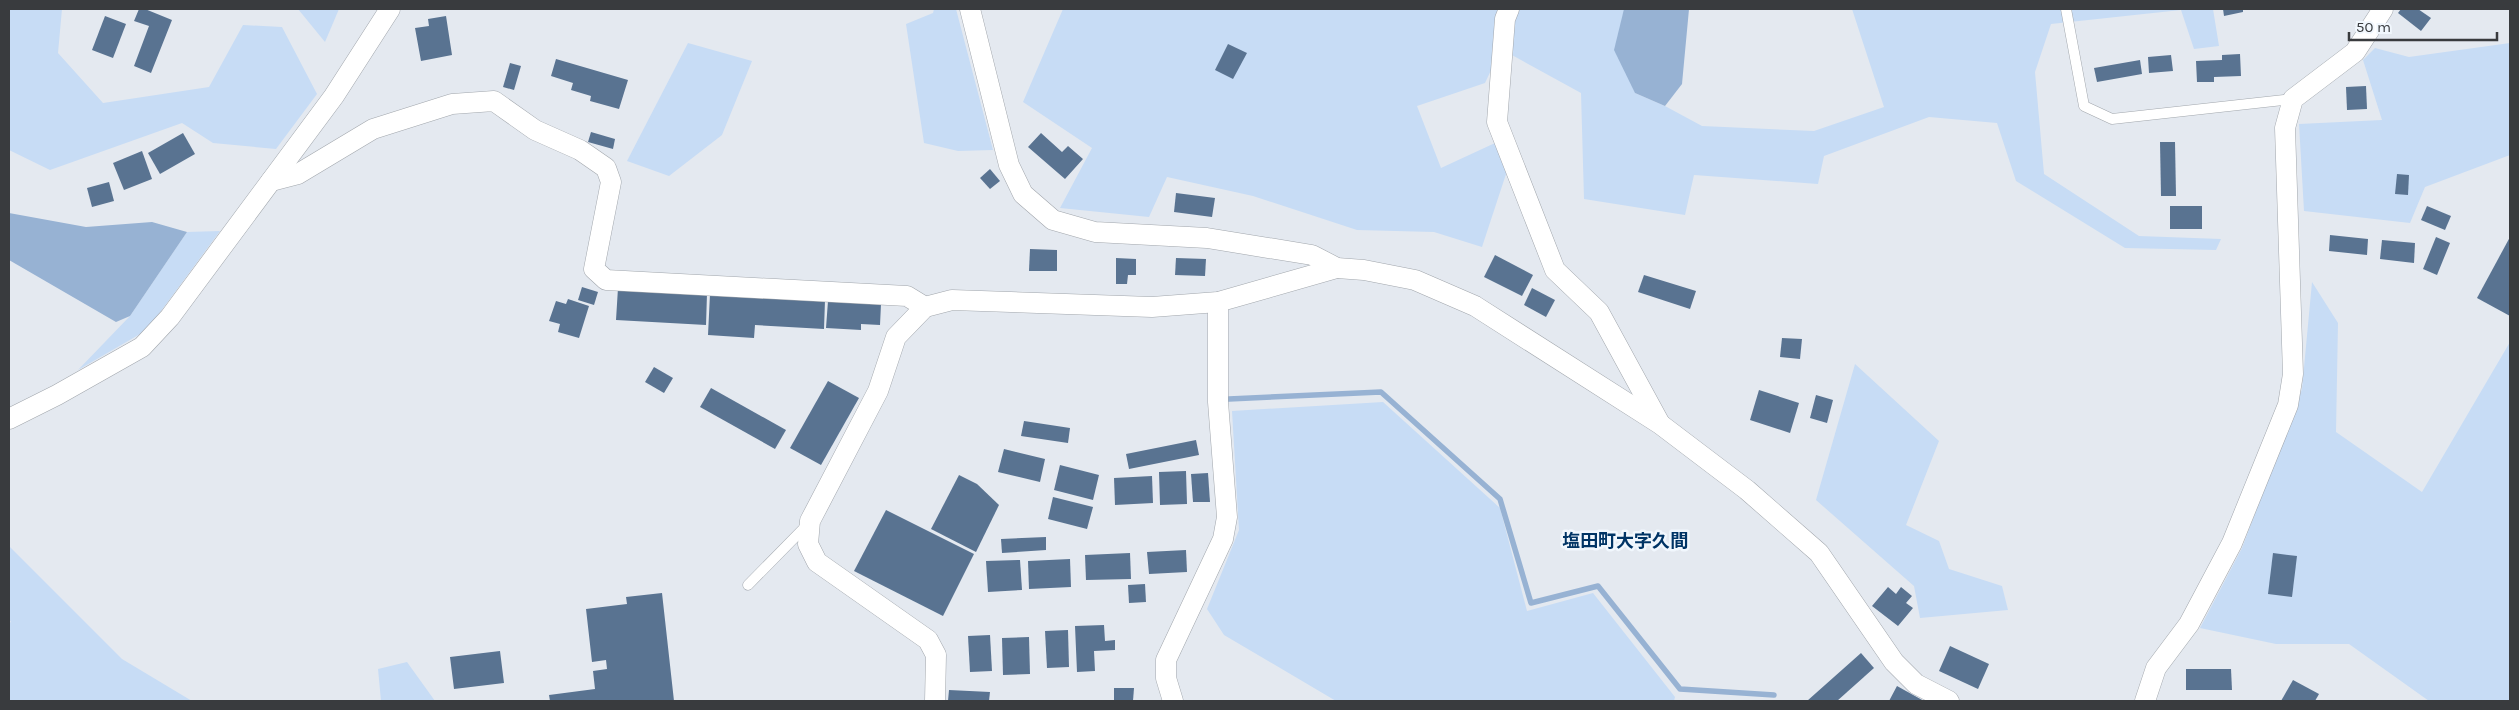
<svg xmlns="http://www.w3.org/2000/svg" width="2519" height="710" viewBox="0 0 2519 710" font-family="Karla,'Noto Sans JP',sans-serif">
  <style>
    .green { fill: #c7dcf5 }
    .water { fill: #97b2d3 }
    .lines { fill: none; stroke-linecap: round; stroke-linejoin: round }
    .stream { stroke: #97b2d3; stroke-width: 5.5 }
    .building { fill: #597391 }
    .lane-casing { stroke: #a1a6ac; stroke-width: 11 }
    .street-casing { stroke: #a1a6ac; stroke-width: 21 }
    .lane { stroke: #fff; stroke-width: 10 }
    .street { stroke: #fff; stroke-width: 20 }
    .labels { text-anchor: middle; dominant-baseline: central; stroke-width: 5; stroke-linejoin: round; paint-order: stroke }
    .quarter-label { font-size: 18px; font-weight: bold; fill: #003465; stroke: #f1f7fd }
  </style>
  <rect width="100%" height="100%" fill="#e4e9f0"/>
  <!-- green -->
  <g class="green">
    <path d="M 9,9 L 62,9 L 58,53 L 103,103 L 209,87 L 243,25 L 282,27 L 317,94 L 276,149 L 213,143 L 182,123 L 50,170 L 9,150 Z"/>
    <path d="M 298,9 L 339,9 L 325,42 Z"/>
    <path d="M 934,9 L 956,9 L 993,150 L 958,151 L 924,143 L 906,24 L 933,13 Z"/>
    <path d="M 1063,9 L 1624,9 L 1635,93 L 1665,106 L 1702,126 L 1814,131 L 1884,107 L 1852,9 L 2213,9 L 2219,46 L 2194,49 L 2181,10 L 2051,24 L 2035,72 L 2044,174 L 2139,236 L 2221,239 L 2216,250 L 2125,248 L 2016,181 L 1997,123 L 1929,117 L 1824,156 L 1818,184 L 1694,175 L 1685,215 L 1584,199 L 1581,93 L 1501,49 L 1485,83 L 1417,106 L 1441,168 L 1495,143 L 1507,171 L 1482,247 L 1434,232 L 1357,230 L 1253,196 L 1167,177 L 1149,217 L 1060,208 L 1092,148 L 1023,102 Z"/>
    <path d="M 688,43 L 752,61 L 722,135 L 669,176 L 627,161 Z"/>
    <path d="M 2510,43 L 2510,155 L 2425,187 L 2410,223 L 2304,211 L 2299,124 L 2382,120 L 2363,60 L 2375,48 L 2409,57 Z"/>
    <path d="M 220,231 L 147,330 L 78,370 L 130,316 L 187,232 Z"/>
    <path d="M 2312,282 L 2338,323 L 2336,432 L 2422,492 L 2510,342 L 2510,701 L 2429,701 L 2349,644 L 2276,644 L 2200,628 L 2242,548 L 2302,389 Z"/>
    <path d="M 1855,364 L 1939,441 L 1906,525 L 1939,541 L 1949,569 L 2002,586 L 2008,610 L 1920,618 L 1914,586 L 1816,500 Z"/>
    <path d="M 1383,402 L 1500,508 L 1527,611 L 1593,593 L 1675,697 L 1674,701 L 1336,701 L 1224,635 L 1207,609 L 1239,530 L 1232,411 Z"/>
    <path d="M 9,546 L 122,659 L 192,701 L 9,701 L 9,623 L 11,622 L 9,619 Z"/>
    <path d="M 407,662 L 435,701 L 381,701 L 378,669 Z"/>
  </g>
  <!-- water -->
  <g class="water">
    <path d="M 1624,9 L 1689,9 L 1682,84 L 1665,106 L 1635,93 L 1614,50 Z"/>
    <path d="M 9,213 L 86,227 L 152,222 L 187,232 L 130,316 L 116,322 L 9,260 Z"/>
  </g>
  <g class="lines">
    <!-- stream -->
    <path class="stream" d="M 1229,399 L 1381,392 L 1500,499 L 1531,603 L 1598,586 L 1680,689 L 1774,695"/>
  </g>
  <!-- building -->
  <g class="building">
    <path d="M 139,9 L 145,9 L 172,20 L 151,73 L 134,66 L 149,26 L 134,21 Z"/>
    <path d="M 2223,9 L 2243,9 L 2243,12 L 2224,16 Z"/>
    <path d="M 2401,9 L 2418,9 L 2431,18 L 2421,31 L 2398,13 Z"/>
    <path d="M 105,16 L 126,24 L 113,58 L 92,50 Z"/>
    <path d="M 446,16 L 452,55 L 421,61 L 415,28 L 429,26 L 428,19 Z"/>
    <path d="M 1228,44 L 1247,53 L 1233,79 L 1215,70 Z"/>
    <path d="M 2240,54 L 2241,76 L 2214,77 L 2214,82 L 2197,82 L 2196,61 L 2222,60 L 2222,55 Z"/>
    <path d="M 2171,55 L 2173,71 L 2149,73 L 2148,57 Z"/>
    <path d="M 556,59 L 628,80 L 619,109 L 590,101 L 591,96 L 571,90 L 573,83 L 551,76 Z"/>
    <path d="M 2140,60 L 2142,74 L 2097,82 L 2094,68 Z"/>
    <path d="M 510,63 L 521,66 L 514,90 L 503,87 Z"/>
    <path d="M 2366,86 L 2367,109 L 2347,110 L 2346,87 Z"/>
    <path d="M 591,132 L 615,139 L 613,149 L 588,142 Z"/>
    <path d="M 183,133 L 195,154 L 160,174 L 148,153 Z"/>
    <path d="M 1041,133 L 1062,152 L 1068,146 L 1083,159 L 1065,179 L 1028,147 Z"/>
    <path d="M 2160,142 L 2175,142 L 2176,196 L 2161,196 Z"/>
    <path d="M 142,151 L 152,179 L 124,190 L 113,163 Z"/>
    <path d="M 990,169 L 1000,181 L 990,189 L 980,178 Z"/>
    <path d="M 2397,174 L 2409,175 L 2408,195 L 2395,194 Z"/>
    <path d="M 109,182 L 114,201 L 92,207 L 87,188 Z"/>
    <path d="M 1176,193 L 1215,198 L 1212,217 L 1174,212 Z"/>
    <rect x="2170" y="206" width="32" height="23"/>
    <path d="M 2427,206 L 2451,216 L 2445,230 L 2421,220 Z"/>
    <path d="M 2330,235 L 2368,239 L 2367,255 L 2329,251 Z"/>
    <path d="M 2436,237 L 2450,243 L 2437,275 L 2423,269 Z"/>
    <path d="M 2510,237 L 2510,316 L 2477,298 Z"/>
    <path d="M 2382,240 L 2415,243 L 2414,263 L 2380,259 Z"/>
    <path d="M 1030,249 L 1057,250 L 1057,271 L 1029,271 Z"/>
    <path d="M 1495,255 L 1533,275 L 1522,296 L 1484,277 Z"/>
    <path d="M 1116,258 L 1136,259 L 1136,275 L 1128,275 L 1127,284 L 1116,284 Z"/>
    <path d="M 1176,258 L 1206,259 L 1205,276 L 1175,275 Z"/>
    <path d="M 1644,275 L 1696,291 L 1690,309 L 1638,292 Z"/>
    <path d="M 582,287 L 598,292 L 594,305 L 578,300 Z"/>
    <path d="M 618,288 L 707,293 L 706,325 L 616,320 Z"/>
    <path d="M 1532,288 L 1555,300 L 1546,317 L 1524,305 Z"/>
    <path d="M 710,294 L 825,300 L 824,329 L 755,325 L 754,338 L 708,335 Z"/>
    <path d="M 568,299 L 589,306 L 579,338 L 558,332 L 560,324 L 549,321 L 556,301 L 566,304 Z"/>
    <path d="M 828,301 L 881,304 L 880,325 L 861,324 L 861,330 L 826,328 Z"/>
    <path d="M 1782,338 L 1802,339 L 1800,359 L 1780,357 Z"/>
    <path d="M 654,367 L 673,378 L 664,393 L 645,382 Z"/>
    <path d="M 828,381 L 859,398 L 821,465 L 790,448 Z"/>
    <path d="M 711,388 L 786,430 L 775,449 L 700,407 Z"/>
    <path d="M 1759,390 L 1799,403 L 1790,433 L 1750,420 Z"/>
    <path d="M 1816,395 L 1833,400 L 1827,423 L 1810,418 Z"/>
    <path d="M 1024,421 L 1070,428 L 1068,443 L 1021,436 Z"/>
    <path d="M 1196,440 L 1199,455 L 1129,469 L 1126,454 Z"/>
    <path d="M 1004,449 L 1045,459 L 1040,482 L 998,472 Z"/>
    <path d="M 1060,465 L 1099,475 L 1093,500 L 1054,490 Z"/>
    <path d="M 1186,471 L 1187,504 L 1160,505 L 1159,472 Z"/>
    <path d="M 1208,473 L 1210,502 L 1193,502 L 1191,474 Z"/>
    <path d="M 959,475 L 977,484 L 999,505 L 976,552 L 931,529 Z"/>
    <path d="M 1152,476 L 1153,503 L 1115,505 L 1114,478 Z"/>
    <path d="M 1053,497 L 1093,507 L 1087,529 L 1048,519 Z"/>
    <path d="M 886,510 L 974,554 L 943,616 L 854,571 Z"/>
    <path d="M 1046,537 L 1046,550 L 1002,553 L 1001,539 Z"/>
    <path d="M 1186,550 L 1187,572 L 1149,574 L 1147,552 Z"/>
    <path d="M 1130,553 L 1131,579 L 1086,580 L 1085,555 Z"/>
    <path d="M 2273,553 L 2297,556 L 2292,597 L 2268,594 Z"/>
    <path d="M 1070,559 L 1071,587 L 1029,589 L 1028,561 Z"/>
    <path d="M 1020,560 L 1022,590 L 988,592 L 986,561 Z"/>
    <path d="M 1145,584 L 1146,602 L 1129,603 L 1128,585 Z"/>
    <path d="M 1888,587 L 1896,594 L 1901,587 L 1912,596 L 1906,603 L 1913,608 L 1898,626 L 1872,606 Z"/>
    <path d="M 662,593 L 674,701 L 550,701 L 549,695 L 595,689 L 593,671 L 607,669 L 606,660 L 592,662 L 586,609 L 627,604 L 626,597 Z"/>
    <path d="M 1104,625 L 1105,641 L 1115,640 L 1115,650 L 1094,651 L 1095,671 L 1077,672 L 1075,626 Z"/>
    <path d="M 1068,630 L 1069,667 L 1047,668 L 1045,631 Z"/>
    <path d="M 990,635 L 992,671 L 970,672 L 968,636 Z"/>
    <path d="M 1029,637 L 1030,674 L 1003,675 L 1002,638 Z"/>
    <path d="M 1950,646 L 1989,664 L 1978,689 L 1939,671 Z"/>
    <path d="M 500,651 L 504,683 L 454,689 L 450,657 Z"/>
    <path d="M 1861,653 L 1874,668 L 1837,701 L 1807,701 Z"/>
    <path d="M 2186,669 L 2231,669 L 2232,690 L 2186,690 Z"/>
    <path d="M 2293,680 L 2319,694 L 2315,701 L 2281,701 Z"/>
    <path d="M 1897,686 L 1924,701 L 1889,701 Z"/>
    <path d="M 1114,688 L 1134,688 L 1133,701 L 1114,701 Z"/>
    <path d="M 949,690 L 990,692 L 989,701 L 948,701 Z"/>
  </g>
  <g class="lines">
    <defs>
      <g id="lane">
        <path d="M 2066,9 L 2084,106 L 2112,119 L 2293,99"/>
        <path d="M 748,585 L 808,524"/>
      </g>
      <g id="street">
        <path d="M 970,9 L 1009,165 L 1023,194 L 1053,220 L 1095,232 L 1207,238 L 1312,255 L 1337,268 L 1364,270 L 1415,280 L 1475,306 L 1660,424 L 1747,490 L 1819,553 L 1894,662 L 1916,684 L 1949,701"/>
        <path d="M 1509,9 L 1505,19 L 1497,122 L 1555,270 L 1599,312 L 1659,422"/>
        <path d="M 271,181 L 298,174 L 373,129 L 452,104 L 494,101 L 535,130 L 580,150 L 606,168 L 611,182 L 594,269 L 606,280 L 907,296 L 925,307"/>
        <path d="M 9,419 L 57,395 L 142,347 L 170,317 L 334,96 L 390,9"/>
        <path d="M 935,701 L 936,655 L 928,640 L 817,562 L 808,544 L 810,521 L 878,391 L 896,337 L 925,307 L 952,300 L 1152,307 L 1218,302 L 1337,268"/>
        <path d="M 1173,701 L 1166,678 L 1166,660 L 1223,539 L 1227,517 L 1218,402 L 1218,302"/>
        <path d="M 2145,701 L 2156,668 L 2189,624 L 2232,543 L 2288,405 L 2293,374 L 2285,128 L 2293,99 L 2355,52 L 2383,9"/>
      </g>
    </defs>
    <!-- lane casing -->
    <use href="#lane" class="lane-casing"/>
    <!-- street casing -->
    <use href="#street" class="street-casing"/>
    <!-- lane -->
    <use href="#lane" class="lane"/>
    <!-- street -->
    <use href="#street" class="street"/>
  </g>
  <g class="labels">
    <!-- quarter labels -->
    <g class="quarter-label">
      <text x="1625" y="541">塩田町大字久間</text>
    </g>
  </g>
  <!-- border -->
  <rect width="2519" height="710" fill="none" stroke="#393b3e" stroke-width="20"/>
  <!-- scale -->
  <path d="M2349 32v8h148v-8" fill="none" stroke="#393b3e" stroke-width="2.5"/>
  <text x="2356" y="32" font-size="15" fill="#393b3e" stroke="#f1f7fd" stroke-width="4" paint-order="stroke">50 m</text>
</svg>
